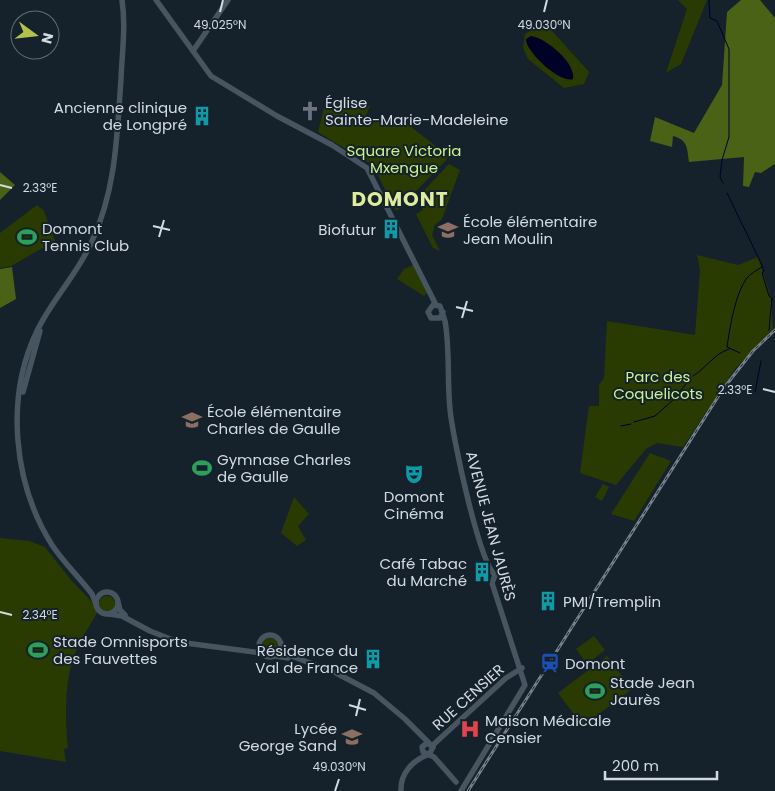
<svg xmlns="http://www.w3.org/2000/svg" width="775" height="791" viewBox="0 0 775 791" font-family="Poppins,sans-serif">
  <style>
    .green { fill: #2a3b02 }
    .forest { fill: #4a6215 }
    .water { fill: #000127 }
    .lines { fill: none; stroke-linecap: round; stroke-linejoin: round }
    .stream { stroke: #000127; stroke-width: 1 }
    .secondary { stroke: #475560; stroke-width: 5.5 }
    .rail-casing { stroke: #77818a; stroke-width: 3 }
    .rail { stroke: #15212b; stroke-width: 1; stroke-dasharray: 4; stroke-linecap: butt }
    .ticks { fill: none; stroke: #d3dbe2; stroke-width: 2 }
    .labels { text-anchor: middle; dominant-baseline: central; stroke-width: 4; stroke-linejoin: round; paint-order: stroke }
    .poi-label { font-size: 15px; fill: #d3dbe2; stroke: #15212b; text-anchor: start }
    .park-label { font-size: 15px; fill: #cdf38e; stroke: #15212b }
    .street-label { font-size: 15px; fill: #d3dbe2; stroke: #15212b }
    .district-label { font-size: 20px; font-weight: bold; letter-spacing: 1px; fill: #deec9e; stroke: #15212b }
    .ticks-label { font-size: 12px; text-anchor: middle; fill: #d3dbe2; stroke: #15212b; stroke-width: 4; stroke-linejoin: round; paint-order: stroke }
  </style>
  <rect width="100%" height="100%" fill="#15212b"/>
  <!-- green -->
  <g class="green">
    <path d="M 678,0 L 707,0 L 681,64 L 666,73 L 687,9 Z"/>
    <path d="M 545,23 L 589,72 L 584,84 L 564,88 L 528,59 L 523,48 L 525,34 Z"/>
    <path d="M 338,101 L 365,108 L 366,105 L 370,106 L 366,115 L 367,120 C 375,118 391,125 398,126 L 401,119 L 447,155 L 447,159 L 398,210 L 395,210 L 372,163 L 367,162 L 318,132 L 325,104 L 336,107 Z"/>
    <path d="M 449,164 L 460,170 L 442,219 L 435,225 L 432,235 L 440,251 L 433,248 L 416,214 L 423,210 L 417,198 Z"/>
    <path d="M 37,205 L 44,211 L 55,241 L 11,266 L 0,268 L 0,233 Z"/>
    <path d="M 697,255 L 738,265 L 758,257 L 771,298 L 773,329 L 734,370 L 683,447 L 657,443 L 646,449 L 616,485 L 580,473 L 589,406 L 599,406 L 599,385 L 604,378 L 607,321 L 695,335 L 700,270 Z"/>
    <path d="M 413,265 L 427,293 L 424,296 L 397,279 L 404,269 Z"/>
    <path d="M 650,453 L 671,461 L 634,521 L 611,514 Z"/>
    <path d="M 603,484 L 609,487 L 602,501 L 595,497 Z"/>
    <path d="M 294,497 L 309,514 L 298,526 L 306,540 L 297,546 L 281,533 Z"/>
    <path d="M 0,538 L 29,541 L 45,547 L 71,580 L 93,603 L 97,613 C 90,626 81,638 76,651 C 64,680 65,718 68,748 L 64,749 L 66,762 L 0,751 Z"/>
    <circle cx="107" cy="604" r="8"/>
    <path d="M 594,636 L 605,650 L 587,664 L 576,649 Z"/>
    <circle cx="270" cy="646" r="8"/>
    <path d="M 607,656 L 632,689 L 583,726 L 558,693 Z"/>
  </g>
  <!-- forest -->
  <g class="forest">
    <path d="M 741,0 L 760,0 L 775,18 L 775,164 L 761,173 L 755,172 L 749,187 L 743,186 L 744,157 L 689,162 C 687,148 688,140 673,136 L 672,147 L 650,141 L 655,117 L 694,133 L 722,85 L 727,12 Z"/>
    <path d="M 0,172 L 15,185 L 0,200 Z"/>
    <path d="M 12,267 L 16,299 L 0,308 L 0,269 Z"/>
  </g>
  <!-- water -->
  <path class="water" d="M 531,36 C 546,38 576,63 573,79 C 560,84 525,51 526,39 Z"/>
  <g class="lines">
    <!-- stream -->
    <g class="stream">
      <path d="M 709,0 L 710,18 L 717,21 L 729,49 L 729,137 L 722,160 L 720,177 L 723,183"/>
      <path d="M 727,193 L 761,263 L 764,271 L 762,273 L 769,296 L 772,298 L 769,330"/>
      <path d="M 740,353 L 727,347 C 730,326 735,296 746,279 C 750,274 757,270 762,267"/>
      <path d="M 693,376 C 706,368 714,354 729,349"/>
      <path d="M 755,392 L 761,361"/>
      <path d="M 634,422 L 655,416 L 673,400 L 690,379"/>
      <path d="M 621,426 L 631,424"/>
    </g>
    <!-- secondary -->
    <g class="secondary">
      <path d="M 156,0 L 211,76 L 277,116 L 332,145 L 367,168 L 436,305"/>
      <path d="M 193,51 L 228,0"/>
      <path d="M 443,312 L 440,318 L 431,318 L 428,312 L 433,305 L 440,306 L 445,321 C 450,349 447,380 450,409 C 452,434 479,562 495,575 L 492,583 L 525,685 L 461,791"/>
      <path d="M 23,392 L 40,331"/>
      <circle cx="107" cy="603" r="11"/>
      <path d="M 118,602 L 120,610 L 125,615"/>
      <path d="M 96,604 L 92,594 C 79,577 64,563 52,545 C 13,483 5,397 37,331 C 52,299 78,274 92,241 C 116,190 117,135 121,79 C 122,53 126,26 122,0"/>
      <path d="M 109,614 L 122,616 L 150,631 L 178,642 L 261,653"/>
      <circle cx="270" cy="646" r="11"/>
      <path d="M 281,644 L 289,655 L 336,673 L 374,693 L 405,719 L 429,743"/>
      <path d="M 276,656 L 288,658"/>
      <path d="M 433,747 L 434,744 L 506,678 L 522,668"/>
      <path d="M 429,755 L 433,747 L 427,743 L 422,747 L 423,752 L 434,757 L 456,782"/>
      <path d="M 401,791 C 400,774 412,761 427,755"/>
    </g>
    <defs>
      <path id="rail" d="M 468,791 L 723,389 L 753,351 L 775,330"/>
    </defs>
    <!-- rail casing -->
    <use href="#rail" class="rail-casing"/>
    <!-- rail -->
    <use href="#rail" class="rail"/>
  </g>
  <!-- ticks -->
  <path class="ticks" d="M 220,12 L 223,0M 544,12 L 547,0M 0,185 L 12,188M 153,226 L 170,230M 159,237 L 164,220M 456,307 L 473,311M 462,318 L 467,301M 763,389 L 775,392M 0,612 L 12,615M 349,705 L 366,710M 356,716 L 360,699M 335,791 L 339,779"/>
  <!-- icons -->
  <defs>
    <symbol id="church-bare" viewBox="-9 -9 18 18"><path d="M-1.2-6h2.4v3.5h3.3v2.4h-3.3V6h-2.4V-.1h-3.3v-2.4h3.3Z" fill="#6b7280" stroke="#15212b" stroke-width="2.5" paint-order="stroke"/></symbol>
    <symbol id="building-bare" viewBox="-9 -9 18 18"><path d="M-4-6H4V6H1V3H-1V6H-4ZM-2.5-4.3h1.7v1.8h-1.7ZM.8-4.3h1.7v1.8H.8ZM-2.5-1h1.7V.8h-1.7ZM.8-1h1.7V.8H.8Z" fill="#0f9aa8" stroke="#15212b" stroke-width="2.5" paint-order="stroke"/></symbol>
    <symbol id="school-bare" viewBox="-9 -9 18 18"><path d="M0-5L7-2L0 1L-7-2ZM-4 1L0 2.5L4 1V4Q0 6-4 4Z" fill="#8d6e63" stroke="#15212b" stroke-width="2.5" paint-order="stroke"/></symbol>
    <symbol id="stadium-bare" viewBox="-9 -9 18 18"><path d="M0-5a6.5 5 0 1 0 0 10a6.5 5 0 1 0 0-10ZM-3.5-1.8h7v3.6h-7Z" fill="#2e9e5b" stroke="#15212b" stroke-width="2.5" paint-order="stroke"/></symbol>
    <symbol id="theatre-bare" viewBox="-9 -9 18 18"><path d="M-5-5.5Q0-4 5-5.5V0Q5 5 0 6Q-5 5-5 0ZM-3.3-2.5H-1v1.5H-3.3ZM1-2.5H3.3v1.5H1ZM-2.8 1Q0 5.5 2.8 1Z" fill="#0f9aa8" stroke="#15212b" stroke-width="2.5" paint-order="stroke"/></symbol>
    <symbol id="station-bare" viewBox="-9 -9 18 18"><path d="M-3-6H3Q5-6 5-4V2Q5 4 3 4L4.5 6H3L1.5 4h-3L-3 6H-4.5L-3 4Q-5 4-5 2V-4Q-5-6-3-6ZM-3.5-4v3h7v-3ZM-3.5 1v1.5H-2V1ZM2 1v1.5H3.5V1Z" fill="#1a4fb4" stroke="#15212b" stroke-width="2.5" paint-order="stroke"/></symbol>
    <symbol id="hospital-bare" viewBox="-9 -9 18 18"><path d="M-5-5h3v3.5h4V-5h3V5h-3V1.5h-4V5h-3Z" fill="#e0444e" stroke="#15212b" stroke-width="2.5" paint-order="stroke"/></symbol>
  </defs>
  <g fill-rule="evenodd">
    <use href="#church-bare" x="296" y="97" width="28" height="28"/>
    <use href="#building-bare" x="188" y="102" width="28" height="28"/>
    <use href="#building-bare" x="377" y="215" width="28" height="28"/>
    <use href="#school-bare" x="434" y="216" width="28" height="28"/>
    <use href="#stadium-bare" x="13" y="223" width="28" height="28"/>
    <use href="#school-bare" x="178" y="406" width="28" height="28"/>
    <use href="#stadium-bare" x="188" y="454" width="28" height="28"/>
    <use href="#theatre-bare" x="400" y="460" width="28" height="28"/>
    <use href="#building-bare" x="468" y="558" width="28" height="28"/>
    <use href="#building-bare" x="534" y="587" width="28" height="28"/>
    <use href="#stadium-bare" x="24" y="636" width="28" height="28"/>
    <use href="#building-bare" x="359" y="645" width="28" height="28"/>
    <use href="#station-bare" x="536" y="649" width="28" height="28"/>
    <use href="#stadium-bare" x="581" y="677" width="28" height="28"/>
    <use href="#hospital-bare" x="456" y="715" width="28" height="28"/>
    <use href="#school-bare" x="338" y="723" width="28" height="28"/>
  </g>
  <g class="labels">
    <!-- poi labels -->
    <g class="poi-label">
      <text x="325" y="102">Église<tspan x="325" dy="17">Sainte-Marie-Madeleine</tspan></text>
      <text x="187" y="107" text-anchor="end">Ancienne clinique<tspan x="187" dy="17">de Longpré</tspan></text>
      <text x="463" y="221">École élémentaire<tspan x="463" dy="17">Jean Moulin</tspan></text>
      <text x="42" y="228">Domont<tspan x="42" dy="17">Tennis Club</tspan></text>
      <text x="376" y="229" text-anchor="end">Biofutur</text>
      <text x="207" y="411">École élémentaire<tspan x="207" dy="17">Charles de Gaulle</tspan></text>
      <text x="217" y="459">Gymnase Charles<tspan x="217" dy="17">de Gaulle</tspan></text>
      <text x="414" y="496" text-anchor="middle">Domont<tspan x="414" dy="17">Cinéma</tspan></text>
      <text x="467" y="563" text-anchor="end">Café Tabac<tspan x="467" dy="17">du Marché</tspan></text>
      <text x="563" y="601">PMI/Tremplin</text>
      <text x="53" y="641">Stade Omnisports<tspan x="53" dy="17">des Fauvettes</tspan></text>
      <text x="358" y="650" text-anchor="end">Résidence du<tspan x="358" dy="17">Val de France</tspan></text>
      <text x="565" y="663">Domont</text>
      <text x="610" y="682">Stade Jean<tspan x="610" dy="17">Jaurès</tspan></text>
      <text x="485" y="720">Maison Médicale<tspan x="485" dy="17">Censier</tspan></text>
      <text x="337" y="728" text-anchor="end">Lycée<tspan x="337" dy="17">George Sand</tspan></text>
    </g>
    <!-- park labels -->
    <g class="park-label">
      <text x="404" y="150">Square Victoria<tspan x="404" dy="17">Mxengue</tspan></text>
      <text x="658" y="376">Parc des<tspan x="658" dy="17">Coquelicots</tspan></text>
    </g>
    <!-- street labels -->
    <g class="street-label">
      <text transform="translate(491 526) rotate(75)">AVENUE JEAN JAURÈS</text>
      <text transform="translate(468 697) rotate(-42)">RUE CENSIER</text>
    </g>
    <!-- district labels -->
    <g class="district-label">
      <text x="400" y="199">DOMONT</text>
    </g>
  </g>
  <g class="ticks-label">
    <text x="220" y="29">49.025°N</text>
    <text x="544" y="29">49.030°N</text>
    <text x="40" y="192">2.33°E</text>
    <text x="735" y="394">2.33°E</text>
    <text x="40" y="619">2.34°E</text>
    <text x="339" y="771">49.030°N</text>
  </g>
  <!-- north arrow -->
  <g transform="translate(35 35) rotate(105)"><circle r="24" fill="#15212b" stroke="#616b74"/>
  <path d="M0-4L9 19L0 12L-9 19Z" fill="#b2c34c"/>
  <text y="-8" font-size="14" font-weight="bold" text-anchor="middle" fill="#d3dbe2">N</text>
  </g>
  <!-- scale -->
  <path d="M605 771v8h112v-8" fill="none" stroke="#d3dbe2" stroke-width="2.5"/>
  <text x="612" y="771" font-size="15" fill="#d3dbe2" stroke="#15212b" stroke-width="4" paint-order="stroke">200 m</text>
</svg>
